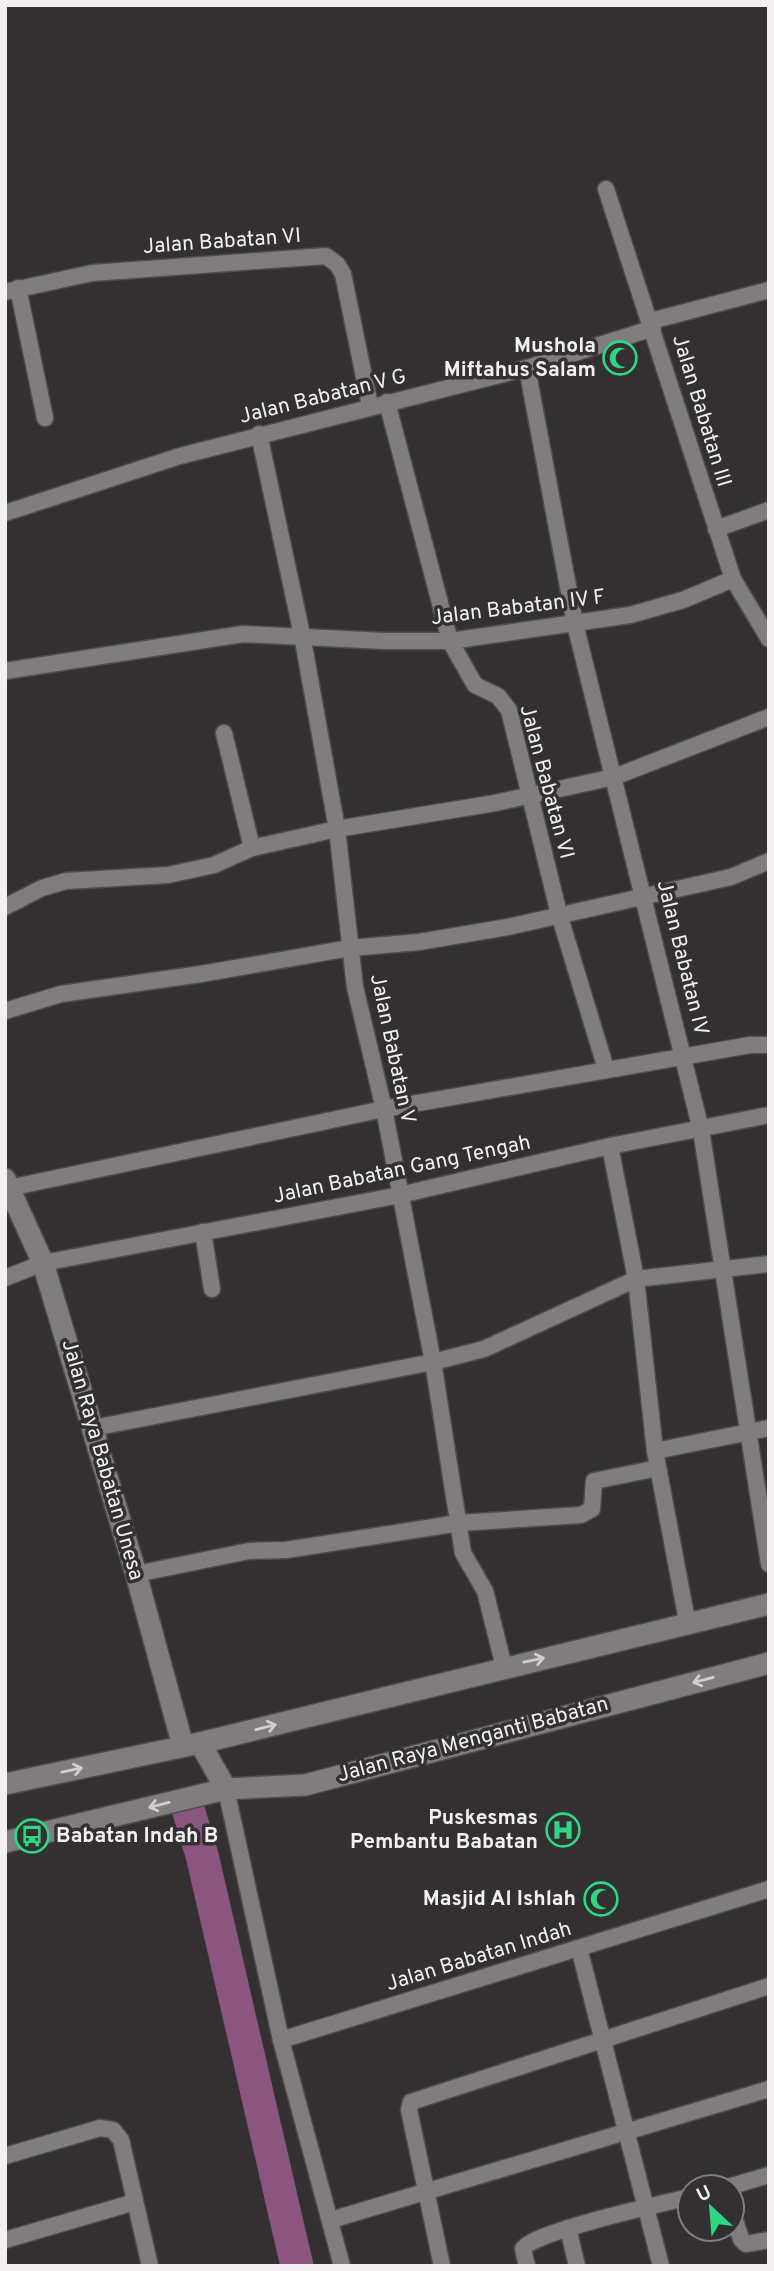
<svg xmlns="http://www.w3.org/2000/svg" width="774" height="2271" viewBox="0 0 774 2271" font-family="Overpass,sans-serif">
  <style>
    .lines { fill: none; stroke-linecap: round; stroke-linejoin: round }
    .river { stroke: #8a557e; stroke-width: 33 }
    .minor-casing { stroke: #4e4c4e; stroke-width: 19 }
    .secondary-casing { stroke: #4e4c4e; stroke-width: 24 }
    .minor { stroke: #807d7f; stroke-width: 16 }
    .secondary { stroke: #807d7f; stroke-width: 21 }
    .oneway { stroke: #d0cecf }
    .labels { text-anchor: middle; dominant-baseline: central; stroke-width: 7; stroke-linejoin: round; paint-order: stroke }
    .street-label { font-size: 21px; fill: #f2f0f1; stroke: #333032 }
    .poi-label { font-size: 21px; font-weight: bold; fill: #f2f0f1; stroke: #333032; text-anchor: end }
  </style>
  <rect width="100%" height="100%" fill="#333032"/>
  <g class="lines">
    <!-- river -->
    <path class="river" d="M 188,1809 L 202,1855 L 297,2266"/>
    <defs>
      <g id="minor">
        <path d="M 606,189 L 733,579 L 769,639"/>
        <path d="M 18,288 L 45,418"/>
        <path d="M 5,292 L 92,273 L 326,256 L 337,264 L 343,274 L 370,406"/>
        <path d="M 651,321 L 769,290"/>
        <path d="M 527,368 L 575,624 L 701,1130 L 769,1564"/>
        <path d="M 387,402 L 450,641 L 475,685 L 498,696 L 509,710 L 559,914 L 606,1069"/>
        <path d="M 259,434 L 302,635 L 337,829 L 355,987 L 384,1109 L 433,1362 L 463,1553 L 485,1591 L 504,1667"/>
        <path d="M 5,513 L 180,456 L 527,368 L 653,328"/>
        <path d="M 716,529 L 769,510"/>
        <path d="M 5,671 L 243,634 L 385,641 L 450,641 L 630,615 L 683,600 L 733,579"/>
        <path d="M 224,733 L 252,848"/>
        <path d="M 5,907 L 42,888 L 66,881 L 168,875 L 214,865 L 252,848 L 337,829 L 495,803 L 614,777 L 769,717"/>
        <path d="M 5,1011 L 61,994 L 201,974 L 350,948 L 419,942 L 508,927 L 731,877 L 769,861"/>
        <path d="M 610,1146 L 636,1279 L 655,1451 L 688,1626"/>
        <path d="M 9,1188 L 384,1109 L 750,1045 L 769,1045"/>
        <path d="M 203,1232 L 212,1289"/>
        <path d="M 5,1278 L 43,1263 L 400,1195 L 610,1146 L 769,1115"/>
        <path d="M 93,1428 L 433,1362 L 484,1349 L 636,1279 L 769,1264"/>
        <path d="M 655,1451 L 769,1428"/>
        <path d="M 136,1574 L 249,1551 L 286,1550 L 459,1523 L 581,1515 L 592,1509 L 594,1481 L 658,1468"/>
        <path d="M 226,1789 L 281,2040 L 342,2266"/>
        <path d="M 579,1948 L 661,2266"/>
        <path d="M 281,2040 L 769,1889"/>
        <path d="M 5,2156 L 100,2128 L 113,2130 L 121,2140 L 150,2266"/>
        <path d="M 728,2187 L 769,2175"/>
        <path d="M 732,2211 L 741,2239 L 746,2244 L 769,2240"/>
        <path d="M 331,2220 L 769,2089"/>
        <path d="M 568,2228 L 577,2266"/>
        <path d="M 5,2240 L 135,2202"/>
        <path d="M 442,2266 L 409,2110 L 411,2102 L 769,1986"/>
        <path d="M 527,2266 L 523,2249 C 532,2232 664,2203 690,2197"/>
      </g>
      <g id="secondary">
        <path d="M 5,1179 L 43,1263 L 136,1574 L 183,1746"/>
        <path d="M 200,1743 L 226,1789"/>
        <path d="M 5,1784 L 200,1743 L 769,1604"/>
        <path d="M 5,1842 L 226,1789 L 305,1785 L 769,1663"/>
      </g>
    </defs>
    <!-- minor casing -->
    <use href="#minor" class="minor-casing"/>
    <!-- secondary casing -->
    <use href="#secondary" class="secondary-casing"/>
    <!-- minor -->
    <use href="#minor" class="minor"/>
    <!-- secondary -->
    <use href="#secondary" class="secondary"/>
  </g>
  <!-- one-way arrows -->
  <defs><path id="oneway-shaft" d="M-6 0H5M1.5-3L5.5 0L1.5 3" fill="none" stroke-width="1.6" stroke-linecap="round" stroke-linejoin="round" transform="scale(1.75)"/></defs>
  <g class="oneway">
    <use href="#oneway-shaft" transform="translate(534 1660) rotate(-12)"/>
    <use href="#oneway-shaft" transform="translate(703 1680) rotate(165)"/>
    <use href="#oneway-shaft" transform="translate(266 1727) rotate(-14)"/>
    <use href="#oneway-shaft" transform="translate(72 1770) rotate(-12)"/>
    <use href="#oneway-shaft" transform="translate(159 1805) rotate(166)"/>
  </g>
  <!-- icons -->
  <defs>
    <symbol id="mosque-ring" viewBox="-11 -11 22 22"><circle r="9.5" fill="#333032" stroke="#2ed883" stroke-width="1.5"/><path d="M3.5-4.9A6 6 0 1 0 3.5 4.9A5 5 0 1 1 3.5-4.9Z" fill="#2ed883"/></symbol>
    <symbol id="hospital-ring" viewBox="-11 -11 22 22"><circle r="9.5" fill="#333032" stroke="#2ed883" stroke-width="1.5"/><path d="M-5-5h3v3.5h4V-5h3V5h-3V1.5h-4V5h-3Z" fill="#2ed883"/></symbol>
    <symbol id="bus-ring" viewBox="-11 -11 22 22"><circle r="9.5" fill="#333032" stroke="#2ed883" stroke-width="1.5"/><path d="M-5-6H5V4H4V6H2V4H-2V6H-4V4H-5ZM-3.5-4V0h7V-4ZM-3.5 1.2v1.5H-2V1.2ZM2 1.2v1.5H3.5V1.2Z" fill="#2ed883"/></symbol>
  </defs>
  <g fill-rule="evenodd">
    <use href="#mosque-ring" x="601" y="339" width="38" height="38"/>
    <use href="#hospital-ring" x="544" y="1811" width="38" height="38"/>
    <use href="#bus-ring" x="13" y="1817" width="38" height="38"/>
    <use href="#mosque-ring" x="582" y="1880" width="38" height="38"/>
  </g>
  <g class="labels">
    <!-- street labels -->
    <g class="street-label">
      <text transform="translate(222 242) rotate(-4)">Jalan Babatan VI</text>
      <text transform="translate(323 397) rotate(-14)">Jalan Babatan V G</text>
      <text transform="translate(701 411) rotate(73)">Jalan Babatan III</text>
      <text transform="translate(518 608) rotate(-7)">Jalan Babatan IV F</text>
      <text transform="translate(546 782) rotate(75)">Jalan Babatan VI</text>
      <text transform="translate(682 958) rotate(76)">Jalan Babatan IV</text>
      <text transform="translate(392 1049) rotate(78)">Jalan Babatan V</text>
      <text transform="translate(402 1170) rotate(-12)">Jalan Babatan Gang Tengah</text>
      <text transform="translate(102 1460) rotate(74)">Jalan Raya Babatan Unesa</text>
      <text transform="translate(473 1740) rotate(-15)">Jalan Raya Menganti Babatan</text>
      <text transform="translate(479 1957) rotate(-17)">Jalan Babatan Indah</text>
    </g>
    <!-- poi labels -->
    <g class="poi-label">
      <text x="596" y="346">Mushola<tspan x="596" dy="24">Miftahus Salam</tspan></text>
      <text x="538" y="1818">Puskesmas<tspan x="538" dy="24">Pembantu Babatan</tspan></text>
      <text x="56" y="1836" text-anchor="start">Babatan Indah B</text>
      <text x="576" y="1899">Masjid Al Ishlah</text>
    </g>
  </g>
  <!-- border -->
  <rect width="774" height="2271" fill="none" stroke="#f2f0f1" stroke-width="14"/>
  <!-- north arrow -->
  <g transform="translate(711 2208) rotate(334)"><circle r="33" fill="#333032" stroke="#7f7d7e" stroke-width="2"/>
  <path d="M0-5L12 26L0 18L-12 26Z" fill="#2ed883"/>
  <text y="-10" font-size="19" font-weight="bold" text-anchor="middle" fill="#f2f0f1">U</text>
  </g>
</svg>
